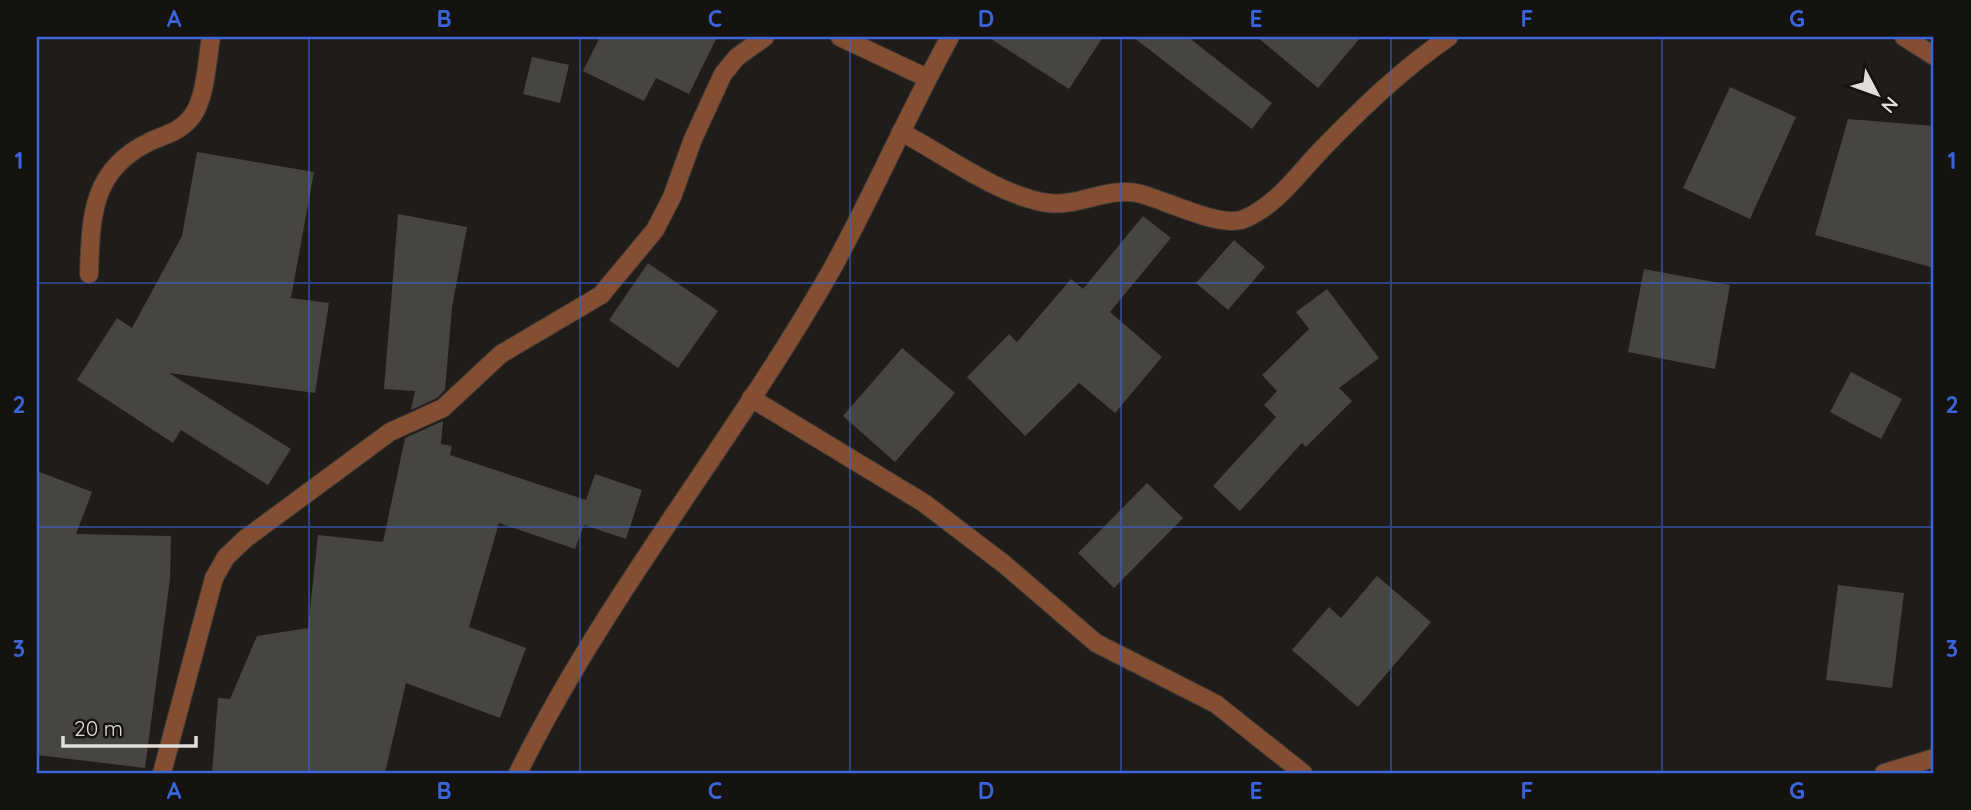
<svg xmlns="http://www.w3.org/2000/svg" width="1971" height="810" viewBox="0 0 1971 810" font-family="Quicksand,sans-serif">
  <style>
    .building { fill: #474541 }
    .lines { fill: none; stroke-linecap: round; stroke-linejoin: round }
    .minor-casing { stroke: #3a3734; stroke-width: 20 }
    .minor { stroke: #834e32; stroke-width: 18 }
    .grid { fill: none; stroke: #3a64d9; stroke-width: 2; stroke-opacity: 0.55 }
    .neatline { fill: none; stroke: #3a64d9; stroke-width: 2.5 }
    .grid-label { font-size: 23px; text-anchor: middle; font-weight: bold; fill: #3a64d9 }
  </style>
  <rect width="100%" height="100%" fill="#1f1c19"/>
  <!-- building -->
  <g class="building">
    <path d="M 600,37 L 717,37 L 689,94 L 656,78 L 644,101 L 583,71 Z"/>
    <path d="M 988,37 L 1103,37 L 1069,89 Z"/>
    <path d="M 1133,37 L 1188,37 L 1272,103 L 1252,129 Z"/>
    <path d="M 1257,37 L 1361,37 L 1318,88 Z"/>
    <path d="M 532,57 L 569,65 L 560,103 L 523,94 Z"/>
    <path d="M 1730,87 L 1796,117 L 1750,219 L 1683,188 Z"/>
    <path d="M 1848,119 L 1934,126 L 1934,268 L 1815,235 Z"/>
    <path d="M 197,152 L 314,172 L 291,298 L 329,303 L 315,393 L 169,373 L 291,449 L 268,485 L 181,430 L 173,443 L 77,380 L 117,318 L 132,328 L 182,236 Z"/>
    <path d="M 398,214 L 467,227 L 452,307 L 445,390 L 437,398 L 411,410 L 415,391 L 384,389 Z"/>
    <path d="M 1143,216 L 1171,238 L 1110,312 L 1162,357 L 1115,413 L 1079,383 L 1025,436 L 967,377 L 1009,334 L 1017,342 L 1071,279 L 1083,289 Z"/>
    <path d="M 1234,240 L 1265,267 L 1228,310 L 1196,283 Z"/>
    <path d="M 648,263 L 718,311 L 678,368 L 609,320 Z"/>
    <path d="M 1644,269 L 1730,285 L 1715,369 L 1628,352 Z"/>
    <path d="M 1327,289 L 1379,358 L 1339,388 L 1352,401 L 1306,447 L 1302,443 L 1240,511 L 1213,486 L 1276,417 L 1264,405 L 1277,391 L 1262,375 L 1309,329 L 1296,312 Z"/>
    <path d="M 902,348 L 955,393 L 895,462 L 843,416 Z"/>
    <path d="M 1851,372 L 1902,399 L 1881,439 L 1830,412 Z"/>
    <path d="M 443,421 L 441,444 L 452,446 L 450,455 L 586,500 L 595,474 L 642,490 L 626,539 L 584,525 L 575,549 L 499,523 L 469,627 L 526,648 L 500,718 L 406,683 L 385,773 L 212,773 L 218,698 L 230,699 L 257,636 L 308,628 L 318,535 L 383,542 L 405,438 Z"/>
    <path d="M 37,471 L 92,492 L 76,534 L 171,536 L 170,579 L 145,768 L 37,755 Z"/>
    <path d="M 1147,483 L 1183,518 L 1114,588 L 1078,553 Z"/>
    <path d="M 1377,576 L 1431,622 L 1358,707 L 1292,650 L 1329,607 L 1341,618 Z"/>
    <path d="M 1838,585 L 1904,593 L 1892,688 L 1826,680 Z"/>
  </g>
  <g class="lines">
    <defs>
      <g id="minor">
        <path d="M 840,37 L 927,78"/>
        <path d="M 1904,37 L 1934,56"/>
        <path d="M 901,132 C 945,155 999,196 1048,203 C 1077,207 1108,187 1137,193 C 1164,199 1220,229 1244,219 C 1276,206 1299,173 1322,149 C 1362,108 1402,69 1449,37"/>
        <path d="M 89,274 C 91,217 91,170 149,142 C 166,134 181,132 193,115 C 206,96 207,60 211,37"/>
        <path d="M 751,398 L 924,503 L 1004,564 L 1096,643 L 1216,704 L 1303,773"/>
        <path d="M 162,773 L 214,578 L 226,557 L 245,539 L 390,432 L 443,408 L 501,354 L 601,295 L 655,230 L 672,197 L 693,139 L 723,74 L 737,57 L 765,37"/>
        <path d="M 518,773 C 606,595 734,441 832,269 C 874,193 908,113 950,37"/>
        <path d="M 1884,773 L 1934,758"/>
      </g>
    </defs>
    <!-- minor casing -->
    <use href="#minor" class="minor-casing"/>
    <!-- minor -->
    <use href="#minor" class="minor"/>
  </g>
  <!-- grid -->
  <path class="grid" d="M 309,37 L 309,773M 580,37 L 580,773M 850,37 L 850,773M 1121,37 L 1121,773M 1391,37 L 1391,773M 1662,37 L 1662,773M 37,283 L 1934,283M 37,527 L 1934,527"/>
  <!-- border -->
  <rect width="1971" height="810" fill="none" stroke="#151310" stroke-width="77"/>
  <!-- north arrow -->
  <g transform="translate(1877 94) rotate(131)" stroke="#151310" stroke-width="5" paint-order="stroke">
  <path d="M0-5L12 26L0 18L-12 26Z" fill="#e0dedc"/>
  <text y="-10" font-size="19" font-weight="bold" text-anchor="middle" fill="#e0dedc">N</text>
  </g>
  <!-- scale -->
  <path d="M63 736v10h133v-10" fill="none" stroke="#e0dedc" stroke-width="3.5"/>
  <text x="74" y="736" font-size="21" fill="#e0dedc" stroke="#151310" stroke-width="5" paint-order="stroke">20 m</text>
  <rect x="38" y="38" width="1894" height="734" class="neatline"/>
  <g class="grid-label">
    <text x="174" y="27">A</text>
    <text x="444" y="27">B</text>
    <text x="715" y="27">C</text>
    <text x="986" y="27">D</text>
    <text x="1256" y="27">E</text>
    <text x="1527" y="27">F</text>
    <text x="1797" y="27">G</text>
    <text x="19" y="169">1</text>
    <text x="1952" y="169">1</text>
    <text x="19" y="413">2</text>
    <text x="1952" y="413">2</text>
    <text x="19" y="657">3</text>
    <text x="1952" y="657">3</text>
    <text x="174" y="799">A</text>
    <text x="444" y="799">B</text>
    <text x="715" y="799">C</text>
    <text x="986" y="799">D</text>
    <text x="1256" y="799">E</text>
    <text x="1527" y="799">F</text>
    <text x="1797" y="799">G</text>
  </g>
</svg>
